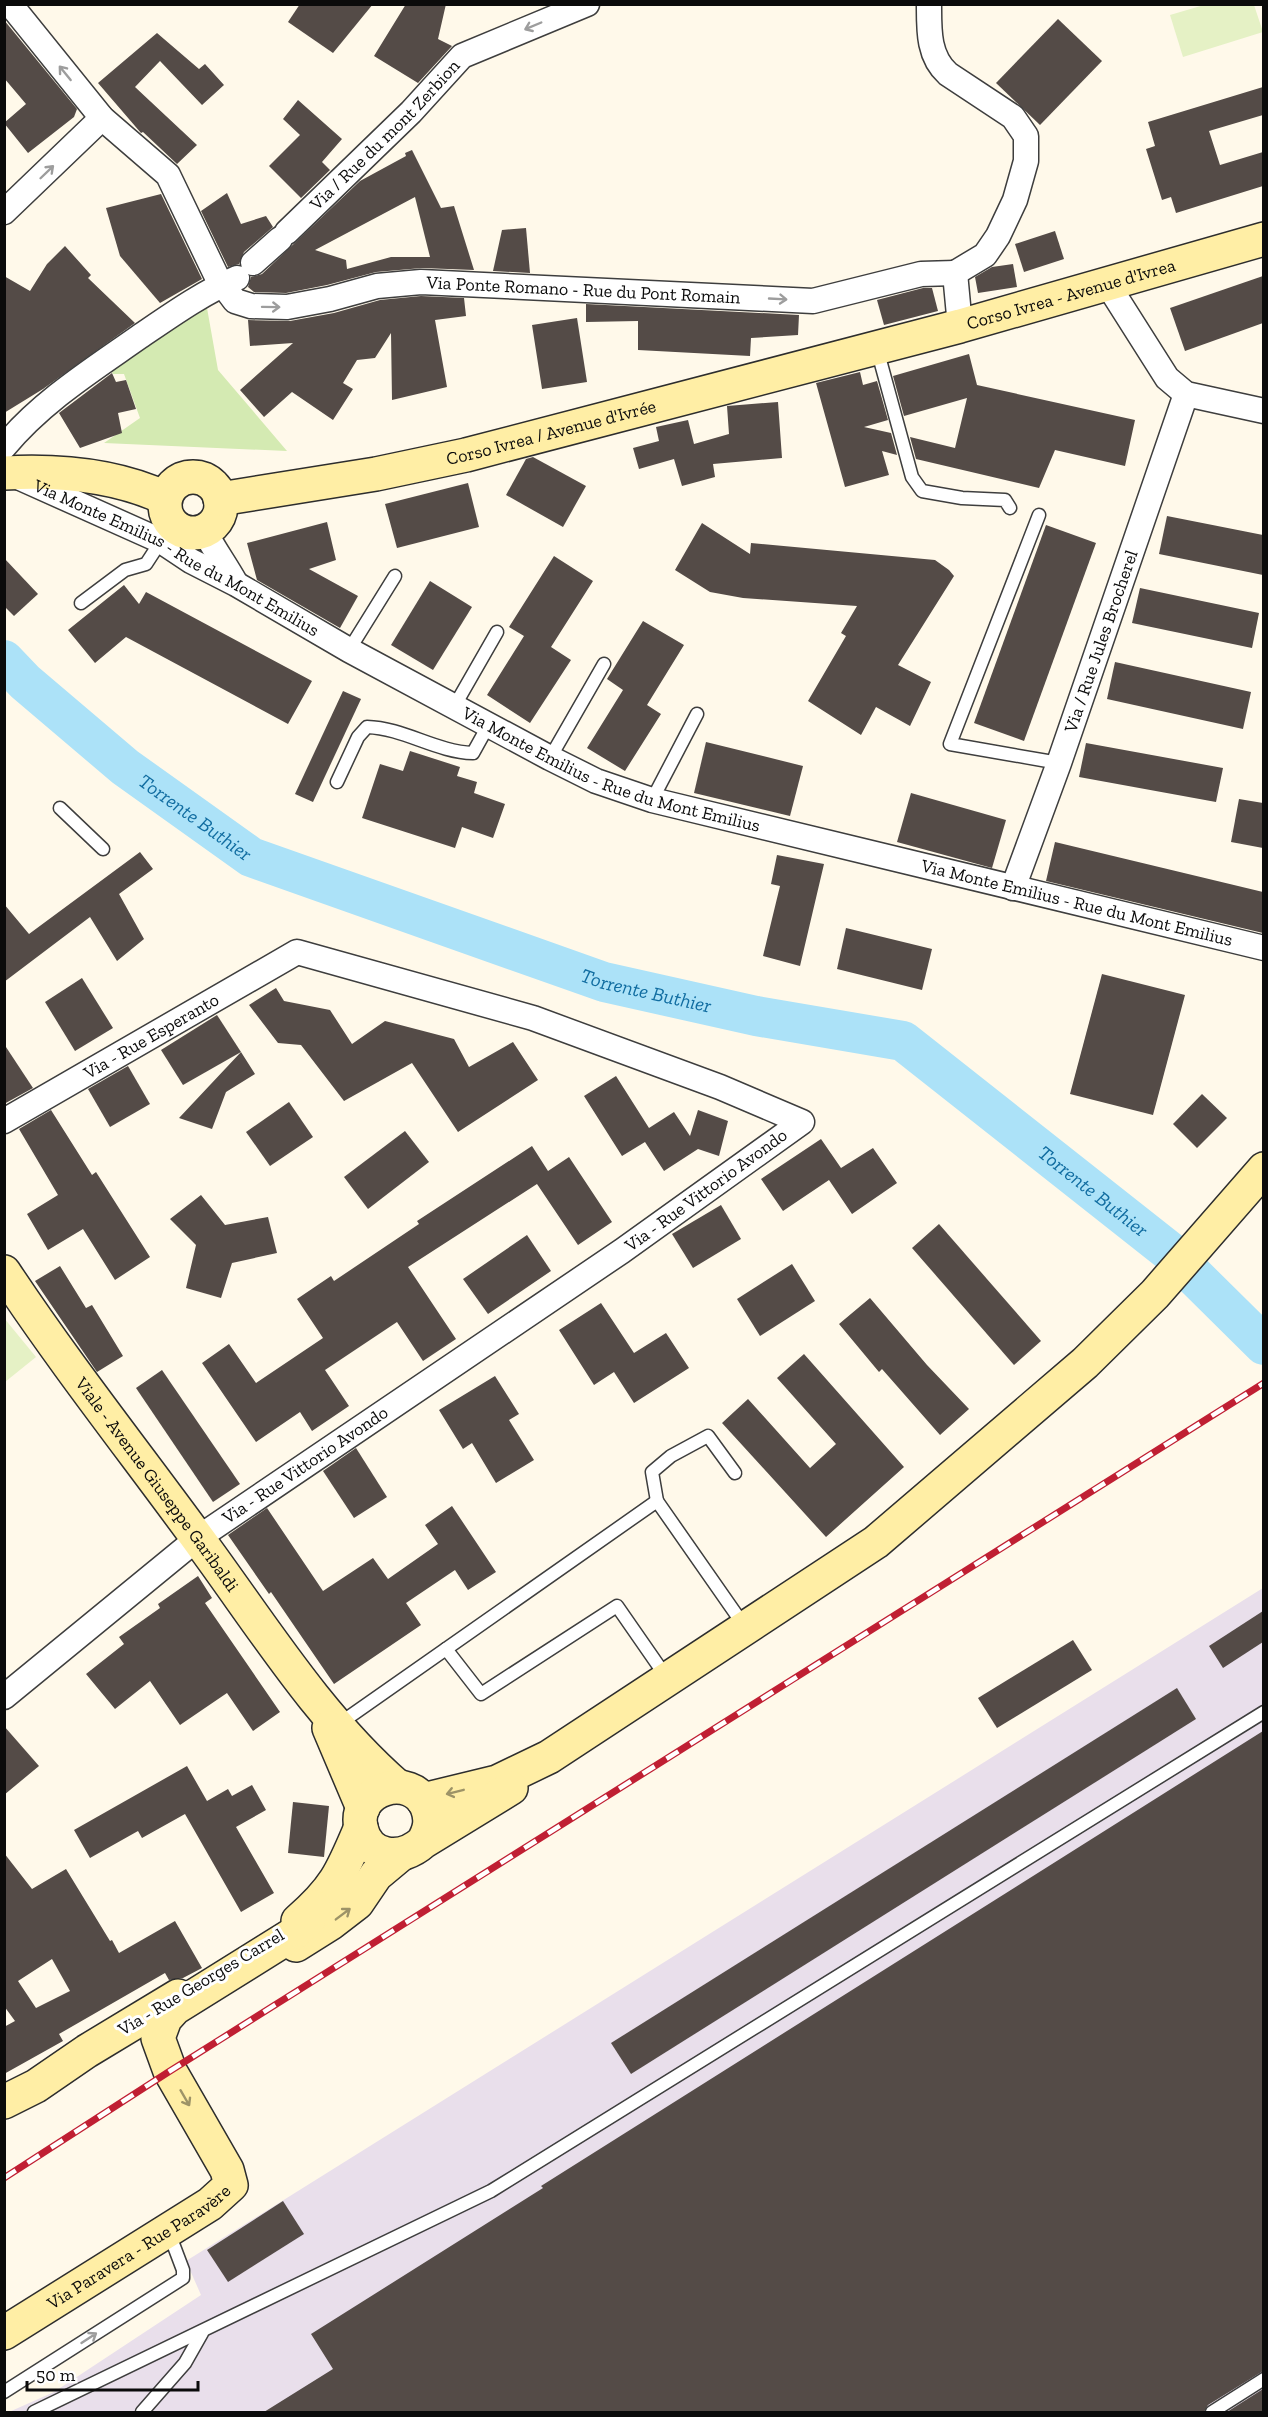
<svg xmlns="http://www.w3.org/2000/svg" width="1268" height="2417" viewBox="0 0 1268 2417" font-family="'Zilla Slab',serif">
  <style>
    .industrial { fill: #e9dfeb }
    .green { fill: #d4eab2 }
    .pitch { fill: #e5f1c5 }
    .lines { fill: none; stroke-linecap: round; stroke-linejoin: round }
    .river { stroke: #ace2f8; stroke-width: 40 }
    .building { fill: #544b47; fill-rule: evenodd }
    .lane-casing { stroke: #3e3e3e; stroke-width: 15 }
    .street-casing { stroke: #3e3e3e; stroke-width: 27 }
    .secondary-casing { stroke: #2d2d2d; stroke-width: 36 }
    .lane { stroke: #fff; stroke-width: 12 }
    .street { stroke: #fff; stroke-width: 24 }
    .secondary { stroke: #ffeea5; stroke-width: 33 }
    .rail-casing { stroke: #c01f33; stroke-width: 7 }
    .rail { stroke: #fff; stroke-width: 4.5; stroke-dasharray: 14; stroke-linecap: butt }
    .oneway { stroke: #9d9d9d }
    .oneway2 { stroke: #9d9367 }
    .labels { text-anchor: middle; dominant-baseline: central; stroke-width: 6; stroke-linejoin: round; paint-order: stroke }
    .street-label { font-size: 18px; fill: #0b0b0b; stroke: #fff }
    .water-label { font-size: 20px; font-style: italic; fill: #116da1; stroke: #fff }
  </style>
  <rect width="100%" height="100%" fill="#fff9ea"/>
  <!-- industrial -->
  <path class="industrial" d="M 1263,1588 L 1263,2412 L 9,2412 L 54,2392 L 201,2295 L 186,2261 Z"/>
  <!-- green -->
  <path class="green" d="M 204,291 L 218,370 L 287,451 L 104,443 L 140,418 L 124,374 L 113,374 L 103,353 Z"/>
  <!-- pitch -->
  <g class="pitch">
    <path d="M 1204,5 L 1254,5 L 1263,32 L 1183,57 L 1170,15 Z"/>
    <path d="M 4,1318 L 36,1357 L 5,1382 L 4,1382 Z"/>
  </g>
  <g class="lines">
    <!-- river -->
    <path class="river" id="s1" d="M 4,660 L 25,682 L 125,767 L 251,857 L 604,982 L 756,1016 L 903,1041 L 1169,1251 L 1264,1345"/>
  </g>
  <!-- building -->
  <g class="building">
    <path d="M 300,4 L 373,4 L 333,53 L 288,22 Z"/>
    <path d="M 406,4 L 446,4 L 438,39 L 452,46 L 418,83 L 374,56 Z"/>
    <path d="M 1058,19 L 1102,61 L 1040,125 L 996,83 Z"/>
    <path d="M 4,20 L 77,109 L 74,117 L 28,153 L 4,123 L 26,104 L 4,78 Z"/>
    <path d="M 157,33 L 199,69 L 205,64 L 224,85 L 202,105 L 160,61 L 135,87 L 197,145 L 177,164 L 143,132 L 141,133 L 98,83 Z"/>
    <path d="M 1263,87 L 1263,115 L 1209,131 L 1220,165 L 1263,152 L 1263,186 L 1176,213 L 1171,197 L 1162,200 L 1146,149 L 1155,146 L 1148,122 Z"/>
    <path d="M 298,100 L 342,139 L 322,162 L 330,170 L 301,198 L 269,166 L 300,135 L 283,119 Z"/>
    <path d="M 412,150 L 441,208 L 454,206 L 474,270 L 422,268 L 376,272 L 327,285 L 286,293 L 254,292 L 248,287 L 251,277 L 262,274 L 360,181 L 406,156 L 405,153 ZM 415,197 L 430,257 L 391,257 L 347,269 L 346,260 L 315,250 Z"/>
    <path d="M 227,193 L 241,224 L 266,216 L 273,227 L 244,252 L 239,264 L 228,267 L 201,211 Z"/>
    <path d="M 161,194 L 202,279 L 160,303 L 120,256 L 106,208 Z"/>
    <path d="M 526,228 L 530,273 L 493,271 L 502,230 Z"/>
    <path d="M 1055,231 L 1064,259 L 1024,272 L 1015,244 Z"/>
    <path d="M 65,246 L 91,275 L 88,278 L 135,323 L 43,389 L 4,413 L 4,276 L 30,291 L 47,264 Z"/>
    <path d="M 1013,264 L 1017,287 L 978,293 L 975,277 L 992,267 Z"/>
    <path d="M 1263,276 L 1263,323 L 1185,351 L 1170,308 Z"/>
    <path d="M 923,288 L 932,288 L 938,311 L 884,325 L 877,300 Z"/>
    <path d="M 421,296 L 464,298 L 466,316 L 435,320 L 447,387 L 392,400 L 391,333 L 375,358 L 357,360 L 343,383 L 353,389 L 333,420 L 292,392 L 264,417 L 240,390 L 293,343 L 250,346 L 248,320 L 290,321 L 334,313 L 380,300 Z"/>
    <path d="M 586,304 L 799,315 L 798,335 L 751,338 L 750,356 L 638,350 L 638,321 L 586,322 Z"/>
    <path d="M 577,318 L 587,382 L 542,389 L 532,325 Z"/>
    <path d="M 969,354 L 977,385 L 1135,420 L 1125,466 L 1055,450 L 1039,488 L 916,459 L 910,437 L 955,448 L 967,398 L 904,416 L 893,376 Z"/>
    <path d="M 860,372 L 863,385 L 877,381 L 888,420 L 864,427 L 891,433 L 897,455 L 882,451 L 889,475 L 845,487 L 816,383 Z"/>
    <path d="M 112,373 L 116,382 L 126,380 L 136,409 L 118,413 L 122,433 L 80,448 L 59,413 Z"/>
    <path d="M 778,402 L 782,458 L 713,464 L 715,477 L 682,486 L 674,459 L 639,469 L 633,448 L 659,441 L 656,427 L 688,420 L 694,444 L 729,434 L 727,406 Z"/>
    <path d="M 533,457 L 586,486 L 563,527 L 506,495 L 526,459 Z"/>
    <path d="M 468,483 L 479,527 L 397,548 L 385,504 Z"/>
    <path d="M 1167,516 L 1263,535 L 1263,575 L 1159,554 Z"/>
    <path d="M 327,522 L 336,560 L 309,569 L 358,596 L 340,628 L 257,580 L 247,543 Z"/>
    <path d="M 702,523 L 750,554 L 751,543 L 935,560 L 949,570 L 954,576 L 898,665 L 931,682 L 910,726 L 876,707 L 861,735 L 808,701 L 846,636 L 841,633 L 857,606 L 743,598 L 710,592 L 675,570 Z"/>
    <path d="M 1046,525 L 1096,543 L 1024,741 L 974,723 Z"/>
    <path d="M 554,556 L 593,581 L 551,647 L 571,660 L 530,723 L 487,695 L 524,636 L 509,627 Z"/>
    <path d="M 4,558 L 38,594 L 14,616 L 4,606 Z"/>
    <path d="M 430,581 L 472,607 L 433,670 L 391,645 Z"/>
    <path d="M 124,585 L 139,604 L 146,592 L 312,681 L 288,724 L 126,637 L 95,663 L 68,630 Z"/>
    <path d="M 1140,588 L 1259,613 L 1252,648 L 1132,623 Z"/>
    <path d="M 643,621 L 684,645 L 647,705 L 661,714 L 625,771 L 587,748 L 623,690 L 607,679 Z"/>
    <path d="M 1115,662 L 1251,692 L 1243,729 L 1107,699 Z"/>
    <path d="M 343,691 L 361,699 L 313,802 L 295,794 Z"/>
    <path d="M 706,742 L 803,766 L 790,816 L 694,793 Z"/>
    <path d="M 1086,743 L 1223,768 L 1216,802 L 1079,777 Z"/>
    <path d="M 410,751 L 460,767 L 457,776 L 477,782 L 474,793 L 505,804 L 493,838 L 462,827 L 455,848 L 362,818 L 380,764 L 403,771 Z"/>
    <path d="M 911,793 L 1006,820 L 992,868 L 897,842 Z"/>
    <path d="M 1239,799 L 1263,803 L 1263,848 L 1231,842 Z"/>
    <path d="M 1055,842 L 1263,892 L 1263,933 L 1046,881 Z"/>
    <path d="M 140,852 L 153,869 L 119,894 L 144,939 L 117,961 L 90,917 L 4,982 L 4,904 L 29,934 Z"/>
    <path d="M 777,855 L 824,864 L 800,966 L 763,956 L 780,886 L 771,884 Z"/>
    <path d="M 846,928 L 932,949 L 922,990 L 837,969 Z"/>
    <path d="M 1102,974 L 1185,995 L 1153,1115 L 1070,1094 Z"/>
    <path d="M 82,978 L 113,1028 L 75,1051 L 45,1002 Z"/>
    <path d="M 276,988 L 284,1001 L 330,1010 L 352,1044 L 385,1021 L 454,1039 L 469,1067 L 513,1042 L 538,1080 L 458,1132 L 412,1063 L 344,1101 L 301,1045 L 278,1043 L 249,1005 Z"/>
    <path d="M 217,1015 L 241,1052 L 183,1085 L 161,1050 Z"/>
    <path d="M 4,1044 L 33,1088 L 4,1104 Z"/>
    <path d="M 241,1052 L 255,1074 L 226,1092 L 212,1129 L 179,1118 Z"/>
    <path d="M 128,1066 L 150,1104 L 110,1127 L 88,1089 Z"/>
    <path d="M 616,1076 L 649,1128 L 674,1112 L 690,1136 L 698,1110 L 728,1121 L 719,1156 L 698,1149 L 664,1171 L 645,1142 L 622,1156 L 584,1096 Z"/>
    <path d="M 1202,1094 L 1227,1118 L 1197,1148 L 1173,1124 Z"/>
    <path d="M 289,1102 L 313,1137 L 270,1166 L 246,1132 Z"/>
    <path d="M 51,1110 L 92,1175 L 96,1172 L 150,1257 L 115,1280 L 83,1229 L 48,1250 L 27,1214 L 58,1195 L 19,1129 Z"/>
    <path d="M 405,1131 L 429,1162 L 368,1209 L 344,1177 Z"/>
    <path d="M 821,1139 L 841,1168 L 873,1148 L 897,1183 L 852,1214 L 829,1180 L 783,1211 L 761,1179 Z"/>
    <path d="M 532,1146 L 548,1171 L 569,1157 L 612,1222 L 578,1245 L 537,1184 L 408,1267 L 456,1339 L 423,1361 L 397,1322 L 325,1370 L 349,1406 L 312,1431 L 300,1412 L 256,1442 L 202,1363 L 229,1344 L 256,1383 L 323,1338 L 297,1299 L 331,1276 L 334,1281 L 419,1224 L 417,1221 Z"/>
    <path d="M 201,1195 L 225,1225 L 268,1217 L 277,1253 L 232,1263 L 221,1298 L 186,1288 L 196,1245 L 170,1219 Z"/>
    <path d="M 721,1205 L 741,1239 L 693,1268 L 672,1234 Z"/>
    <path d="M 939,1224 L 1041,1341 L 1014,1365 L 912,1248 Z"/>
    <path d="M 527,1235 L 551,1271 L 488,1314 L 463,1279 Z"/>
    <path d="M 792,1264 L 815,1301 L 760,1336 L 737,1299 Z"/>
    <path d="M 60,1266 L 86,1308 L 92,1305 L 123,1356 L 97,1372 L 35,1281 Z"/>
    <path d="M 870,1298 L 927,1365 L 969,1409 L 940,1435 L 882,1369 L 879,1372 L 839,1324 Z"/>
    <path d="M 601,1303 L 634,1353 L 666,1333 L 689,1368 L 634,1403 L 614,1372 L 594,1385 L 559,1330 Z"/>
    <path d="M 804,1354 L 904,1467 L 826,1537 L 722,1423 L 748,1399 L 810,1468 L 836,1444 L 777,1378 Z"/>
    <path d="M 162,1370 L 240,1484 L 213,1502 L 136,1388 Z"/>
    <path d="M 495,1376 L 519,1414 L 509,1420 L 534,1460 L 496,1483 L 472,1443 L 463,1449 L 439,1410 Z"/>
    <path d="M 356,1448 L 387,1497 L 354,1518 L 323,1471 Z"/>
    <path d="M 452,1506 L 496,1572 L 468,1590 L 455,1570 L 406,1603 L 421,1625 L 334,1684 L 271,1592 L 269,1594 L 228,1535 L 267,1508 L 323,1591 L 373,1558 L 388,1579 L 438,1544 L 425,1525 Z"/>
    <path d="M 198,1576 L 212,1598 L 205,1603 L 280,1712 L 253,1731 L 227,1693 L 180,1725 L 150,1681 L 115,1709 L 86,1674 L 124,1644 L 119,1637 L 160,1608 L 158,1604 Z"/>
    <path d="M 1263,1611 L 1263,1642 L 1223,1668 L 1209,1646 Z"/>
    <path d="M 1073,1640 L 1092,1670 L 997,1728 L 978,1698 Z"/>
    <path d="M 1177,1688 L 1196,1719 L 631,2074 L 611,2043 Z"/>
    <path d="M 4,1726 L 39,1766 L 4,1795 Z"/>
    <path d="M 1263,1731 L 1263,2371 L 1208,2405 L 1204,2412 L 264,2412 L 333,2369 L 311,2334 L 543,2188 L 541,2186 Z"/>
    <path d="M 187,1766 L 207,1801 L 228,1789 L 232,1796 L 252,1785 L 266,1810 L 236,1827 L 274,1893 L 241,1912 L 185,1814 L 142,1838 L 138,1831 L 90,1858 L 74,1830 Z"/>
    <path d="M 293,1802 L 329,1806 L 324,1857 L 288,1853 Z"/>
    <path d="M 4,1853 L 32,1889 L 66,1869 L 110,1941 L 112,1940 L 119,1953 L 175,1921 L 202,1968 L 183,1978 L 169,1980 L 165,1973 L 59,2034 L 63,2041 L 4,2074 L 4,2027 L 15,2021 L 4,2006 ZM 52,1959 L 70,1991 L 36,2008 L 18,1981 Z"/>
    <path d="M 283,2201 L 304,2234 L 228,2282 L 207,2250 Z"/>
    <path d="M 1263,2389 L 1263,2412 L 1227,2412 Z"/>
  </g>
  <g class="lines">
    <defs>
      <g id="lane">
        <path d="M 877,349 L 912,477 L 922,491 L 962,498 L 1005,500 L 1010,508"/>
        <path d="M 1039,515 L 950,744 L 1059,763"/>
        <path d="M 81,603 L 125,570 L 146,564 L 161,541"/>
        <path d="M 349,650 L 395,576"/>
        <path d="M 454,707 L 497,632"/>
        <path d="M 550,758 L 604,664"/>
        <path d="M 337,782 L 358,737 L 367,727 C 404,728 436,752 473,753 L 488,726"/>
        <path d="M 652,800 L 697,714"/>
        <path d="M 60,808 L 103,849"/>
        <path d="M 657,1501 L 652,1472 L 671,1456 L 708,1436 L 735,1473"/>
        <path d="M 446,1649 L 481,1694 L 617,1606 L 667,1678"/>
        <path d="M 339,1724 L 657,1501 L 745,1627"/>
        <path d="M 4,2392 L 183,2278 L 183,2270 L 169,2233"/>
        <path d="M 34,2412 L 491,2191 L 1264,1712"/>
        <path d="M 142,2412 L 185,2363 L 202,2333"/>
        <path d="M 1212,2412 L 1264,2379"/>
      </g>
      <g id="street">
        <path id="s2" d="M 10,4 L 102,118 L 168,175 L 217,277 L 235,301 L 251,306 L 287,307 L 330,299 L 377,286 L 421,282 L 813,301 L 921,274 L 955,273"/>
        <path d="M 929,4 C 929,30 928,56 948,74 L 1013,117 L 1026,136 L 1026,161 L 1015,200 L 998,236 L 985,255 L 955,273"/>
        <path d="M 4,212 L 102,118"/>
        <path id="s3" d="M 287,232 L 411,112 L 462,56 L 587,4"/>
        <path d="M 253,263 L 280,239"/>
        <path d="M 955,273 L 960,326"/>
        <path d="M 1108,285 L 1167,378 L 1186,394 L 1264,411"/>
        <path d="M 4,447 C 41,402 92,370 139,337 C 170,316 202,293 237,278"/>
        <path id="s4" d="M 18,477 L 161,541 L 191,561 L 236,584 L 349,650 L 550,758 L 596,781 L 652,800 L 1264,948"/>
        <path d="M 204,530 C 213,548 225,564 235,582"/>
        <path id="s5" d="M 1013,888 L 1059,763 L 1186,394"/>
        <path id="s6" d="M 4,1121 L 297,952 L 533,1018 L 720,1087 L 802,1122 L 622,1251 L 198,1538 L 4,1697"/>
      </g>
      <g id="secondary">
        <path d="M 4,473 C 59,470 116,475 165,498"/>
        <circle cx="193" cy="505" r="28"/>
        <path id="s7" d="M 220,499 L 376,474 L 466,455 L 960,326 L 1264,239"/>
        <path id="s8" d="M 4,1272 C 67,1367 137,1455 204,1547 C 264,1629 320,1719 397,1786"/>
        <path d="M 329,1728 L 363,1808"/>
        <path d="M 423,1800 L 497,1782 L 549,1757 L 876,1542 L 1085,1363 L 1155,1294 L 1264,1169"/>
        <path d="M 423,1842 C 430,1830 432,1820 427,1807 C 411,1770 352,1789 361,1828 C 369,1860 402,1861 423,1842 L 511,1788"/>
        <path d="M 298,1921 C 336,1888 342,1872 361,1827"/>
        <path d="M 296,1945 L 331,1923 L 357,1903 L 376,1875 L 400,1855"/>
        <path d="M 4,2102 L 36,2086 L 87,2051 L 178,1996"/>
        <path id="s9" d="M 4,2333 L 210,2204 L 231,2185 L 227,2170 L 170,2071 L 158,2038 L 165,2019 L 175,2008 L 292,1935 L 309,1919 L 314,1907"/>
      </g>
    </defs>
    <!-- lane casing -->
    <use href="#lane" class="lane-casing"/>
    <!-- street casing -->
    <use href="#street" class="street-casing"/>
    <!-- secondary casing -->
    <use href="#secondary" class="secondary-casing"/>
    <!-- lane -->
    <use href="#lane" class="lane"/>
    <!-- street -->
    <use href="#street" class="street"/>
    <!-- secondary -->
    <use href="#secondary" class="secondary"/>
    <defs>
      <path id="rail" d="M 4,2178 L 170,2071 L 1264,1383"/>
    </defs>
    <!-- rail casing -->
    <use href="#rail" class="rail-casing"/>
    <!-- rail -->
    <use href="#rail" class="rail"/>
  </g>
  <!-- one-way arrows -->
  <defs><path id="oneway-shaft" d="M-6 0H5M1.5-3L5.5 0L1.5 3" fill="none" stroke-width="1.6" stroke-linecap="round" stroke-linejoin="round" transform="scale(1.5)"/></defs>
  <g class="oneway">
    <use href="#oneway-shaft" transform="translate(533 26) rotate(157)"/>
    <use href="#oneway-shaft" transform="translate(65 73) rotate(-129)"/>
    <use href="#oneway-shaft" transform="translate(47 172) rotate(-44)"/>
    <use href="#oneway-shaft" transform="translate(778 299) rotate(3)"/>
    <use href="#oneway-shaft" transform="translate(271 307) rotate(1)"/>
    <use href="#oneway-shaft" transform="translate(89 2338) rotate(-33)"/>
  </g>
  <g class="oneway2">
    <use href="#oneway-shaft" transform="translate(455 1792) rotate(166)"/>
    <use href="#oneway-shaft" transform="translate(343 1914) rotate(-37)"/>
    <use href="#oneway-shaft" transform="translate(185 2098) rotate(60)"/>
  </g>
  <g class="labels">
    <!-- street labels -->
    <g class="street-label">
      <text stroke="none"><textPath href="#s3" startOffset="138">Via / Rue du mont Zerbion</textPath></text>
      <text stroke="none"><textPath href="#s2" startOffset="729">Via Ponte Romano - Rue du Pont Romain</textPath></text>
      <text stroke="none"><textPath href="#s7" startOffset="876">Corso Ivrea - Avenue d'Ivrea</textPath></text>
      <text stroke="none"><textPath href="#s7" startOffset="338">Corso Ivrea / Avenue d'Ivrée</textPath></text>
      <text stroke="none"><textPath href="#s4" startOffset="178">Via Monte Emilius - Rue du Mont Emilius</textPath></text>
      <text stroke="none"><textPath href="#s5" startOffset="262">Via / Rue Jules Brocherel</textPath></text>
      <text stroke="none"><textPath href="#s4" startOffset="664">Via Monte Emilius - Rue du Mont Emilius</textPath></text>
      <text stroke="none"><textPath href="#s4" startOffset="1150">Via Monte Emilius - Rue du Mont Emilius</textPath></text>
      <text stroke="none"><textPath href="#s6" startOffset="170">Via - Rue Esperanto</textPath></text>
      <text transform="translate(706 1190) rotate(-36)">Via - Rue Vittorio Avondo</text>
      <text transform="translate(305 1465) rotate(-34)">Via - Rue Vittorio Avondo</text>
      <text stroke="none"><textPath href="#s8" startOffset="262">Viale - Avenue Giuseppe Garibaldi</textPath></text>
      <text transform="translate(201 1982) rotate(-31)">Via - Rue Georges Carrel</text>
      <text stroke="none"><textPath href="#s9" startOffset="160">Via Paravera - Rue Paravère</textPath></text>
    </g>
    <!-- water labels -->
    <g class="water-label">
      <text stroke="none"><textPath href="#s1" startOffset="248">Torrente Buthier</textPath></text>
      <text stroke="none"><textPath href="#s1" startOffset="734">Torrente Buthier</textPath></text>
      <text stroke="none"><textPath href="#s1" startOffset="1238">Torrente Buthier</textPath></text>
    </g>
  </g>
  <!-- border -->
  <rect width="1268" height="2417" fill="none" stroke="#0b0b0b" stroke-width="12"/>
  <!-- scale -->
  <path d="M27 2381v9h171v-9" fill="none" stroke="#0b0b0b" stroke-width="3"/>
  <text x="36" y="2381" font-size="18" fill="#0b0b0b" stroke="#ffffff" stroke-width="4.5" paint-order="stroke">50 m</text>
</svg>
